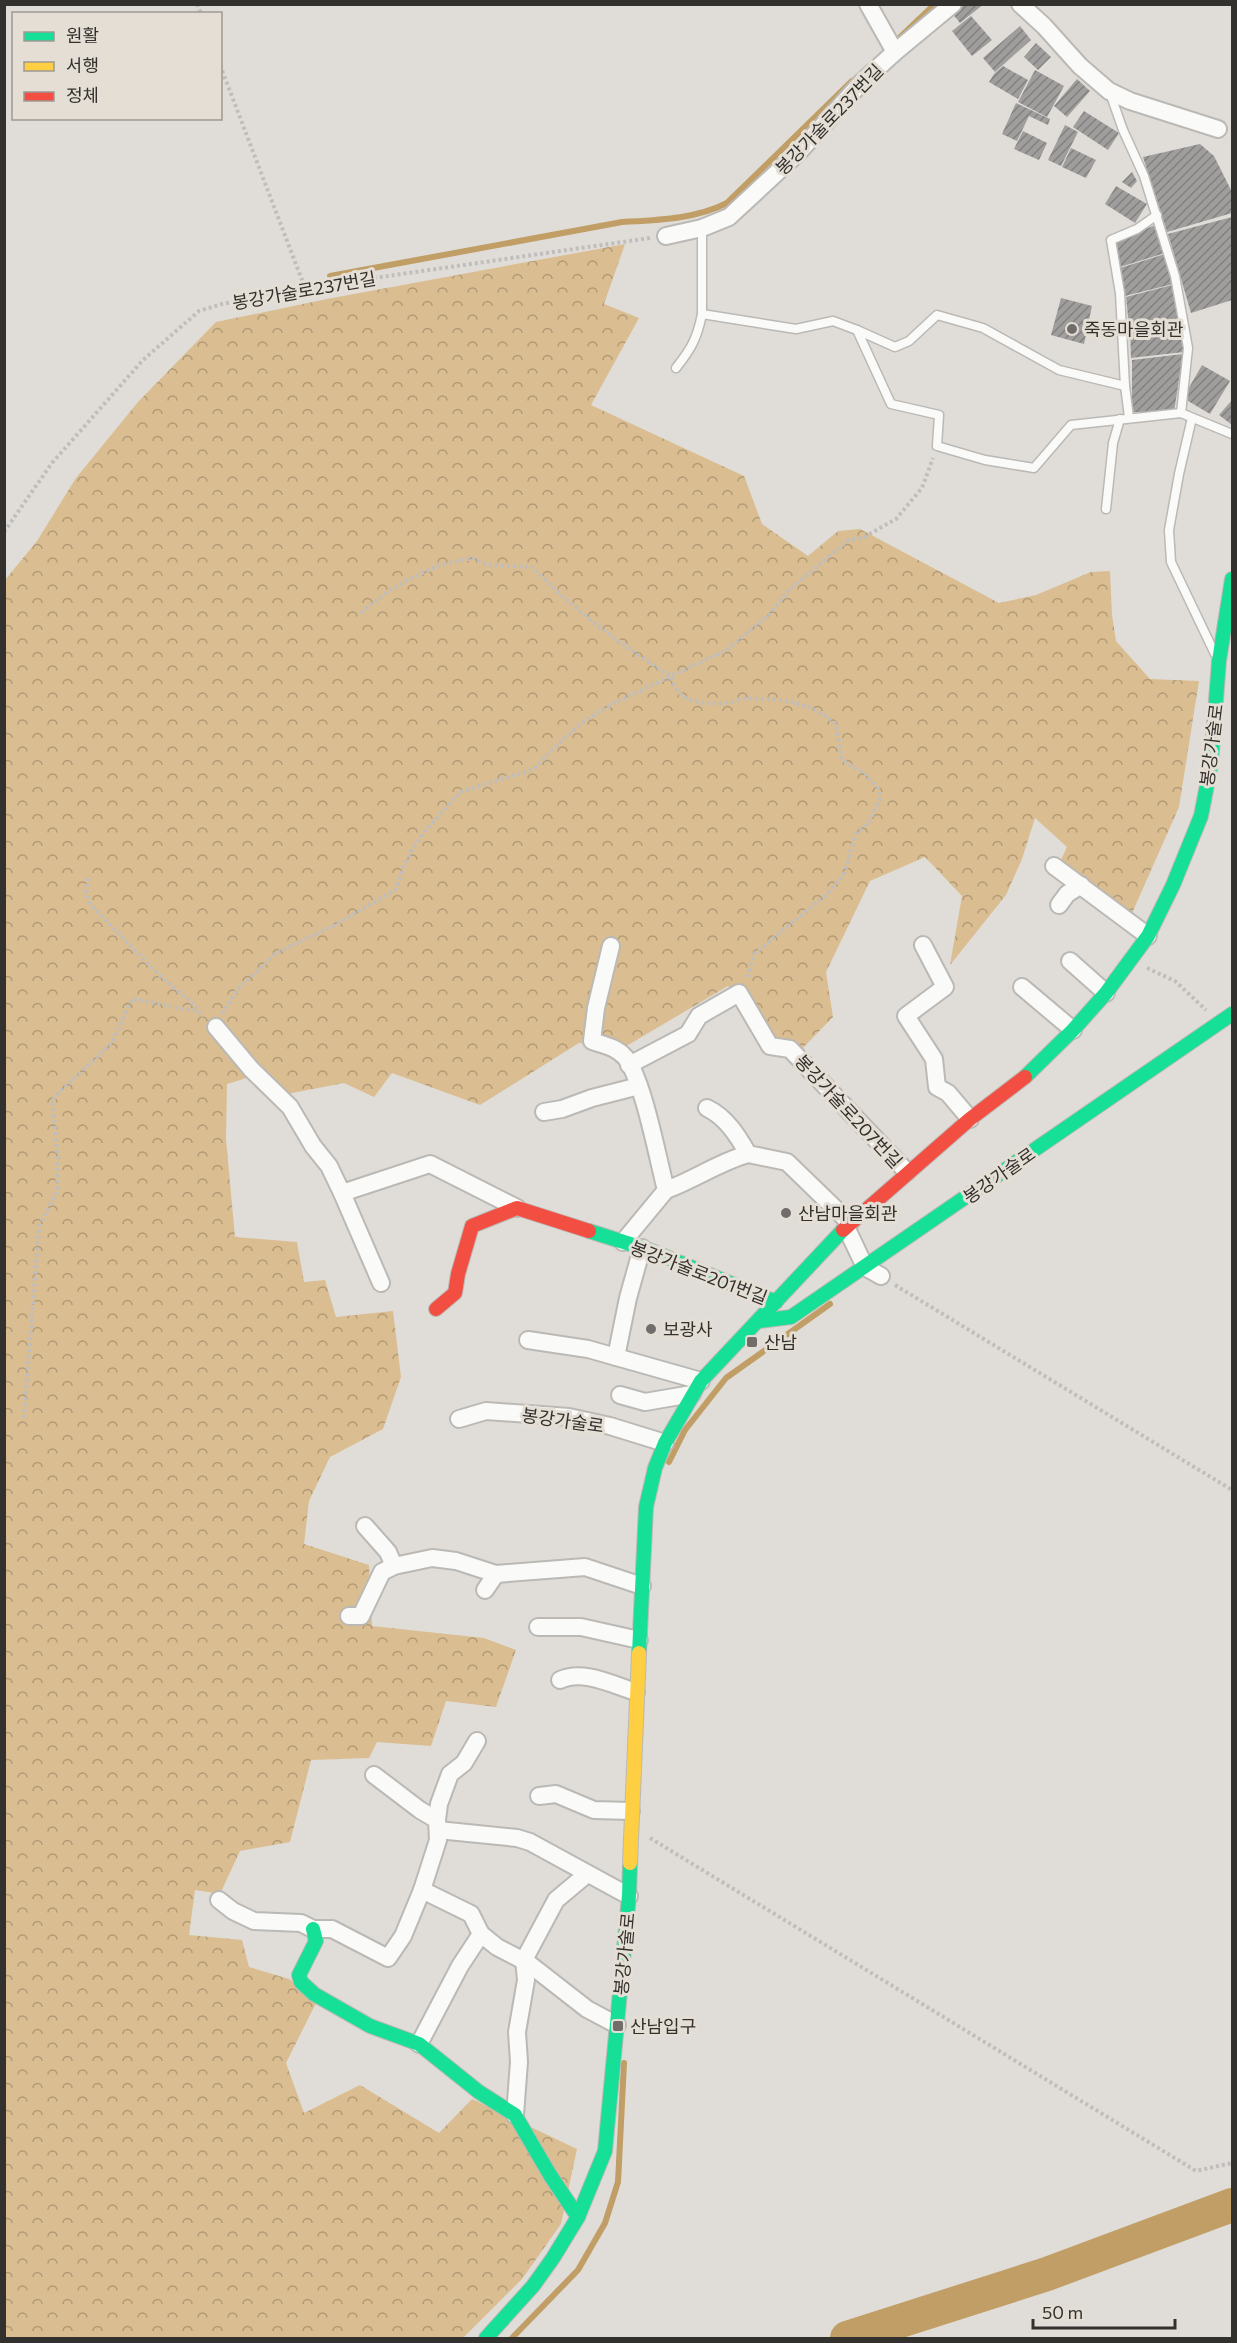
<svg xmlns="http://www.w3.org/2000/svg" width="1237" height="2343" viewBox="0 0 1237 2343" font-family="Commissioner,'Noto Sans KR',sans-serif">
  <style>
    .forest { fill: url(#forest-crowns) }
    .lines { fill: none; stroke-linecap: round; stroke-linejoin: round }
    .stream { stroke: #c19e65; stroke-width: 6 }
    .river { stroke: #c19e65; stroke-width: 34 }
    .building { fill: url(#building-hatch) }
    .lane-casing { stroke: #bbb9b5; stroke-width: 11 }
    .street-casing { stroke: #bbb9b5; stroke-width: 20 }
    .fast-casing { stroke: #bbb9b5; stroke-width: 16 }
    .slow-casing { stroke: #bbb9b5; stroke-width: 16 }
    .jam-casing { stroke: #bbb9b5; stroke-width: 16 }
    .path { stroke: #c0bebd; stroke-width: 4; stroke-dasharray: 3 3; stroke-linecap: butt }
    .lane { stroke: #fafaf9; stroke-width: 8 }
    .street { stroke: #fafaf9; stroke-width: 16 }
    .fast { stroke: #16e098; stroke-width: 14 }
    .slow { stroke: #ffcf43; stroke-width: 14 }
    .jam { stroke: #f24e42; stroke-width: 14 }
    .poi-dot { fill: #706d6a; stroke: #e4ded5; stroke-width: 2 }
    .labels { text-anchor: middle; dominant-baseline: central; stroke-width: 6; stroke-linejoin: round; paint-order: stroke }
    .street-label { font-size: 18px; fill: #33312e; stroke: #e4ded5 }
    .poi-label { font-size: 18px; fill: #33312e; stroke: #e4ded5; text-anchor: start }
  </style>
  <defs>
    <pattern id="forest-crowns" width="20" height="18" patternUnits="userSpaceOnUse" patternTransform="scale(1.5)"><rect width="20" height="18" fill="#dabd90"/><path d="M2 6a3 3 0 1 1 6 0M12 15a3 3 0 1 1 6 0" fill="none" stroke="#b19a76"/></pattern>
    <pattern id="building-hatch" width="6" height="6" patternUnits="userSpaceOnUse" patternTransform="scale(1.5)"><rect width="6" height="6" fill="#9f9e9d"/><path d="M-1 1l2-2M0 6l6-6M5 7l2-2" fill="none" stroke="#828180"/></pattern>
  </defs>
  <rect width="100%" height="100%" fill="#e0ddd8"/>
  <!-- forest -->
  <path class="forest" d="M 625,244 L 604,304 L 639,318 L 591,405 L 744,476 L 762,524 L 808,556 L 838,531 L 860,529 L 999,603 L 1036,595 L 1091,572 L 1110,571 L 1112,615 L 1116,641 L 1150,679 L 1199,681 L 1179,807 L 1129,920 L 1055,873 L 1067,847 L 1035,818 L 1022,859 L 1006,895 L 950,965 L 962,896 L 925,857 L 870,881 L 826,972 L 833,1017 L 794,1057 L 728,986 L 623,1048 L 579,1043 L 480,1105 L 392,1073 L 374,1097 L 344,1083 L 282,1095 L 253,1076 L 227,1084 L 226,1139 L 235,1237 L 297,1242 L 304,1282 L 325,1280 L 336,1317 L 393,1311 L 401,1377 L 383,1429 L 330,1457 L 309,1501 L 304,1544 L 369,1565 L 372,1626 L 484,1638 L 516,1650 L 496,1707 L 446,1701 L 431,1746 L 377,1742 L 369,1758 L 311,1760 L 290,1842 L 240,1851 L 220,1894 L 195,1890 L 189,1935 L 242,1940 L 249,1967 L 289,1979 L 317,2001 L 286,2063 L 304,2113 L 360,2085 L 439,2133 L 472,2099 L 577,2149 L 561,2224 L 522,2279 L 463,2338 L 5,2338 L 5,580 L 37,541 L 76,478 L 138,402 L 216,322 L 327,299 Z"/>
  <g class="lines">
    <!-- stream -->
    <g class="stream">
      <path d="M 894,43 L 935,4"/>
      <path d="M 330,276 L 622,222 C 657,220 696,219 727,203 L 852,81"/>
      <path d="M 669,1462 L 685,1430 L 726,1378 L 830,1304"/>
      <path d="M 512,2338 L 578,2270 L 605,2223 L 618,2182 L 624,2063"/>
    </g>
    <!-- river -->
    <path class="river" d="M 847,2338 L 1047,2274 L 1232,2205"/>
  </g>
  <!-- building -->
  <g class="building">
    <path d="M 963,4 L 984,4 L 960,23 L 952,13 Z"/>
    <path d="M 971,16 L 992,40 L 972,56 L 952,31 Z"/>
    <path d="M 1020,26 L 1031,40 L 995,72 L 983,58 Z"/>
    <path d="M 1036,43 L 1051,57 L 1038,70 L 1024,57 Z"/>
    <path d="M 1003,66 L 1028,80 L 1018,99 L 989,82 L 994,74 Z"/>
    <path d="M 1035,70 L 1064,86 L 1047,117 L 1018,102 Z"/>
    <path d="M 1077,79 L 1090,91 L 1067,117 L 1054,106 Z"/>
    <path d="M 1016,103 L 1050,119 L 1048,125 L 1029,116 L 1017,141 L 1002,134 Z"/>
    <path d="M 1084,111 L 1119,133 L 1108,150 L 1073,127 Z"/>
    <path d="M 1065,125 L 1078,132 L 1061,166 L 1048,160 Z"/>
    <path d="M 1023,131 L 1047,143 L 1039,160 L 1014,149 Z"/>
    <path d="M 1200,144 L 1214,156 L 1232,192 L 1232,213 L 1167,232 L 1143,157 Z"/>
    <path d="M 1071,148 L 1096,160 L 1086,178 L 1062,167 Z"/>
    <path d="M 1132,172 L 1137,181 L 1131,188 L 1122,182 Z"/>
    <path d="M 1116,186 L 1147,204 L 1135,223 L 1105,204 Z"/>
    <path d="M 1232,217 L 1232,300 L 1191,313 L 1168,234 Z"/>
    <path d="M 1156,225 L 1165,253 L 1120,267 L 1113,241 Z"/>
    <path d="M 1165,254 L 1173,284 L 1125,296 L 1120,268 Z"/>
    <path d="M 1172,285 L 1179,318 L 1129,326 L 1126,297 Z"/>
    <path d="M 1061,298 L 1092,306 L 1084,344 L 1051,335 Z"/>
    <path d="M 1179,319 L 1184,352 L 1131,358 L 1130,328 Z"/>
    <path d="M 1183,354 L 1174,412 L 1132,412 L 1132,360 Z"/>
    <path d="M 1202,365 L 1230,381 L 1210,414 L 1183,398 Z"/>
    <path d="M 1232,400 L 1232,425 L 1219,415 Z"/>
  </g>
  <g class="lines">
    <defs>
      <g id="lane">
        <path d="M 1110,93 L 1123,130 L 1144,176 L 1175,276 L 1188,348 L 1181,413"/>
        <path d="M 702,228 L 702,314 L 796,329 L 833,321 L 857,330 L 891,404 L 939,415 L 937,446 L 985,460 L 1034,468 L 1071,425 L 1181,413 L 1232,434"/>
        <path d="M 857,330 L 895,347 L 909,341 L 937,315 L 983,328 L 1059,370 L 1125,386"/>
        <path d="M 676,368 C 691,349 697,339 702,314"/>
        <path d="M 1129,417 L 1125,386 L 1120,293 L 1111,240 L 1137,229 L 1157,215"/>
        <path d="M 1192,418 L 1179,474 L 1169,530 L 1171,562 L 1215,654"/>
        <path d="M 1106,509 L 1113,443 L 1120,419"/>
      </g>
      <g id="street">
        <path d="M 868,4 L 895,52"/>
        <path d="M 1020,4 L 1044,26 L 1080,66 L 1109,91 L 1130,101 L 1218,129"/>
        <path d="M 666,236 L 702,228 L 729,217 L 798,153 L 861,83 L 895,52 L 953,4"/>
        <path d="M 1054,866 L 1148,936"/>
        <path d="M 1059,905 L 1067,894 L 1081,885"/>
        <path d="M 923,945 L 945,987 L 906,1016 L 934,1059 L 937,1087 L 948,1093 L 970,1119"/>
        <path d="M 611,946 L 596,1008 L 592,1041 C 604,1045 616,1047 625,1057 C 643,1078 658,1160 666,1190 L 623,1242"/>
        <path d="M 1070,961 L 1106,993"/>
        <path d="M 1022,987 L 1073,1030"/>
        <path d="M 216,1027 L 251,1069 L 290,1107 L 313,1146 L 329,1166 L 342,1193 L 430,1164 L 517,1208"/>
        <path d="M 629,1065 L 688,1034 L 699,1016 L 739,993 L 770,1046 L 790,1049 L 907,1172"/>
        <path d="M 707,1108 C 726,1117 738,1136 748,1154 L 787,1162 L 850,1223"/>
        <path d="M 544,1112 L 562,1109 L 592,1098 L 639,1086"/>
        <path d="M 666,1190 C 694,1180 719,1162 748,1154"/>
        <path d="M 342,1193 L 381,1283"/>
        <path d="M 846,1227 L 865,1267 L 881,1276"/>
        <path d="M 528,1340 L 588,1349 L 701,1381"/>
        <path d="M 616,1357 L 628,1298 L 642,1248"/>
        <path d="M 620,1395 L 645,1402 L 692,1394"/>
        <path d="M 459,1419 L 486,1411 L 569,1417 L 610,1426 L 665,1443"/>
        <path d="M 365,1526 L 388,1552 L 394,1566"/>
        <path d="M 485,1590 L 496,1574"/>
        <path d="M 349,1616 L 361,1616 L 382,1572 L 394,1566 L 432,1558 L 456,1561 L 496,1574 L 585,1567 L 642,1586"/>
        <path d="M 538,1627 L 581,1627 L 639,1640"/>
        <path d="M 560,1680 C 583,1669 613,1685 636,1692"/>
        <path d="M 539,1796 L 556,1794 L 594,1810 L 631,1811"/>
        <path d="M 437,1820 L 439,1804 L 450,1774 L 464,1763 L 477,1741"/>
        <path d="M 438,1830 L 517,1838 L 530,1842 L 629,1896"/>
        <path d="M 422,1890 L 471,1914 L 481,1934 L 497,1947 L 528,1963 L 587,2009 L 617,2025"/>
        <path d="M 219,1900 L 233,1911 L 254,1921 L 301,1923 L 313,1929 L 332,1929 L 388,1958 L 403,1936 L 422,1890 L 438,1840 L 437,1820 L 420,1810 L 374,1775"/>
        <path d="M 419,2044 L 460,1966 L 481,1934"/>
        <path d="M 515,2115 L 519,2062 L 517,2032 L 526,1980 L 524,1960 L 556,1900 L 587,1874"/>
      </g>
      <g id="fast">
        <path d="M 1025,1077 L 1073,1030 L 1106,993 L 1148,936 L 1173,885 L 1201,816 L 1211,764 L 1219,661 L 1232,579"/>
        <path d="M 589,1231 L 649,1250 L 776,1302"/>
        <path d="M 759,1321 L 791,1317 L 1232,1014"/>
        <path d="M 639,1653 L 646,1507 L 655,1468 L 665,1443 L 701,1381 L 843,1230"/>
        <path d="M 313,1929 L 316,1941 L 299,1975 L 301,1982 L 314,1994 L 370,2026 L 419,2044 L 479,2092 L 515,2115 L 550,2175 L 578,2217"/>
        <path d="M 486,2338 L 533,2286 L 553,2258 L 578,2217 L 605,2151 L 629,1896 L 630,1863"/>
      </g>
      <path id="slow" d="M 630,1863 L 639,1653"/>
      <g id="jam">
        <path d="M 843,1230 L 970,1119 L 1025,1077"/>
        <path d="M 436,1309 L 455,1293 L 458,1274 L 472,1226 L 517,1208 L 589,1231"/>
      </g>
    </defs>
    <!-- lane casing -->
    <use href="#lane" class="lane-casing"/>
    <!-- street casing -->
    <use href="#street" class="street-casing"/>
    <!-- fast casing -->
    <use href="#fast" class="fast-casing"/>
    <!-- slow casing -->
    <use href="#slow" class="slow-casing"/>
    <!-- jam casing -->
    <use href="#jam" class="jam-casing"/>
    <!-- path -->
    <g class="path">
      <path d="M 197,4 L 201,14"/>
      <path d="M 220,65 L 305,288"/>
      <path d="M 4,532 L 52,463 L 143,360 L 199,311 L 222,304 L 305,288 L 650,238"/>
      <path d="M 361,613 L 387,592 L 413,577 L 440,565 L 473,558 L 488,565 L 532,567 C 572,608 622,646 671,676 L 725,651 L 770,614 L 787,592 L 847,541 L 864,537 L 896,519 L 922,488 L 933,458"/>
      <path d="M 88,878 L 86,890 L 90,904 L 157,973 L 191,1002 L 203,1017"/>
      <path d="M 1147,968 L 1175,981 L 1206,1010"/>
      <path d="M 222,1014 L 237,990 L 276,953 L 335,925 L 395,890 L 404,866 L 413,848 L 425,831 L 460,792 L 534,769 L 560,742 L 584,721 L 614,703 L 671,676 C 676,704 707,706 731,702 C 735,702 740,699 744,699 C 751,698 760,699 767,699 C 794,700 816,707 836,724 L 842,760 L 865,774 L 879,789 L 880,799 L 869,822 L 856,834 L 844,874 L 826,895 L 754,954 L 747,979"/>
      <path d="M 895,1285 L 1232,1490"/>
      <path d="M 24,1418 L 39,1226 L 57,1192 L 58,1158 L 52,1101 L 60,1091 L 112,1043 L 132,999 C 154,1002 175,1009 196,1010"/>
      <path d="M 650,1838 L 1196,2171 L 1232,2163"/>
    </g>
    <!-- lane -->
    <use href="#lane" class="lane"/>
    <!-- street -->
    <use href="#street" class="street"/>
    <!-- fast -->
    <use href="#fast" class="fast"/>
    <!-- slow -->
    <use href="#slow" class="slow"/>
    <!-- jam -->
    <use href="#jam" class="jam"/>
  </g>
  <!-- markers -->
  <g class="poi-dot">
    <circle cx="1072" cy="329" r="6"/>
    <circle cx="786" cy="1213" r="6"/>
    <circle cx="651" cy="1329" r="6"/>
    <rect x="746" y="1336" width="12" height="12" rx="3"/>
    <rect x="612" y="2020" width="12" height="12" rx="3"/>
  </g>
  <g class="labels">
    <!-- street labels -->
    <g class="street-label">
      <text transform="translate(829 119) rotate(-46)">봉강가술로237번길</text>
      <text transform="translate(304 290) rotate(-10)">봉강가술로237번길</text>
      <text transform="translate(1211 745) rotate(-83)">봉강가술로</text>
      <text transform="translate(849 1111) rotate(47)">봉강가술로207번길</text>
      <text transform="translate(999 1175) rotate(-35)">봉강가술로</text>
      <text transform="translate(699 1272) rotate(21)">봉강가술로201번길</text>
      <text transform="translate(563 1420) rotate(8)">봉강가술로</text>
      <text transform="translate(624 1954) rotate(-85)">봉강가술로</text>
    </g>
    <!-- poi labels -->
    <g class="poi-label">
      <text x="1084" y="329">죽동마을회관</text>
      <text x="798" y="1213">산남마을회관</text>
      <text x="663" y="1329">보광사</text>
      <text x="764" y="1342">산남</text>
      <text x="630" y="2026">산남입구</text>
    </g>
  </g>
  <!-- border -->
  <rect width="1237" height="2343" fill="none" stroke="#33312e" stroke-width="12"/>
  <!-- legend -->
  <rect x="12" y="12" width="210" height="108" fill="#e4ded5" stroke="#9d9992" stroke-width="1.5"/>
  <rect x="24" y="32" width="30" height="9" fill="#16e098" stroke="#9d9992" stroke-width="1.5"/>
  <text x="66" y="42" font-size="18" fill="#33312e">원활</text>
  <rect x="24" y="62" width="30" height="9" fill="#ffcf43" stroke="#9d9992" stroke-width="1.5"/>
  <text x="66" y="72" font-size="18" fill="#33312e">서행</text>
  <rect x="24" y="92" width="30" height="9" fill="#f24e42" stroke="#9d9992" stroke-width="1.5"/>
  <text x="66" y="102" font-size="18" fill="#33312e">정체</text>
  <!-- scale -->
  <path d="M1033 2319v9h142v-9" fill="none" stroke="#33312e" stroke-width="3"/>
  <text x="1042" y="2319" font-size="18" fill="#33312e" stroke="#e4ded5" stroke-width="4.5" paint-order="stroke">50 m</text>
</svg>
